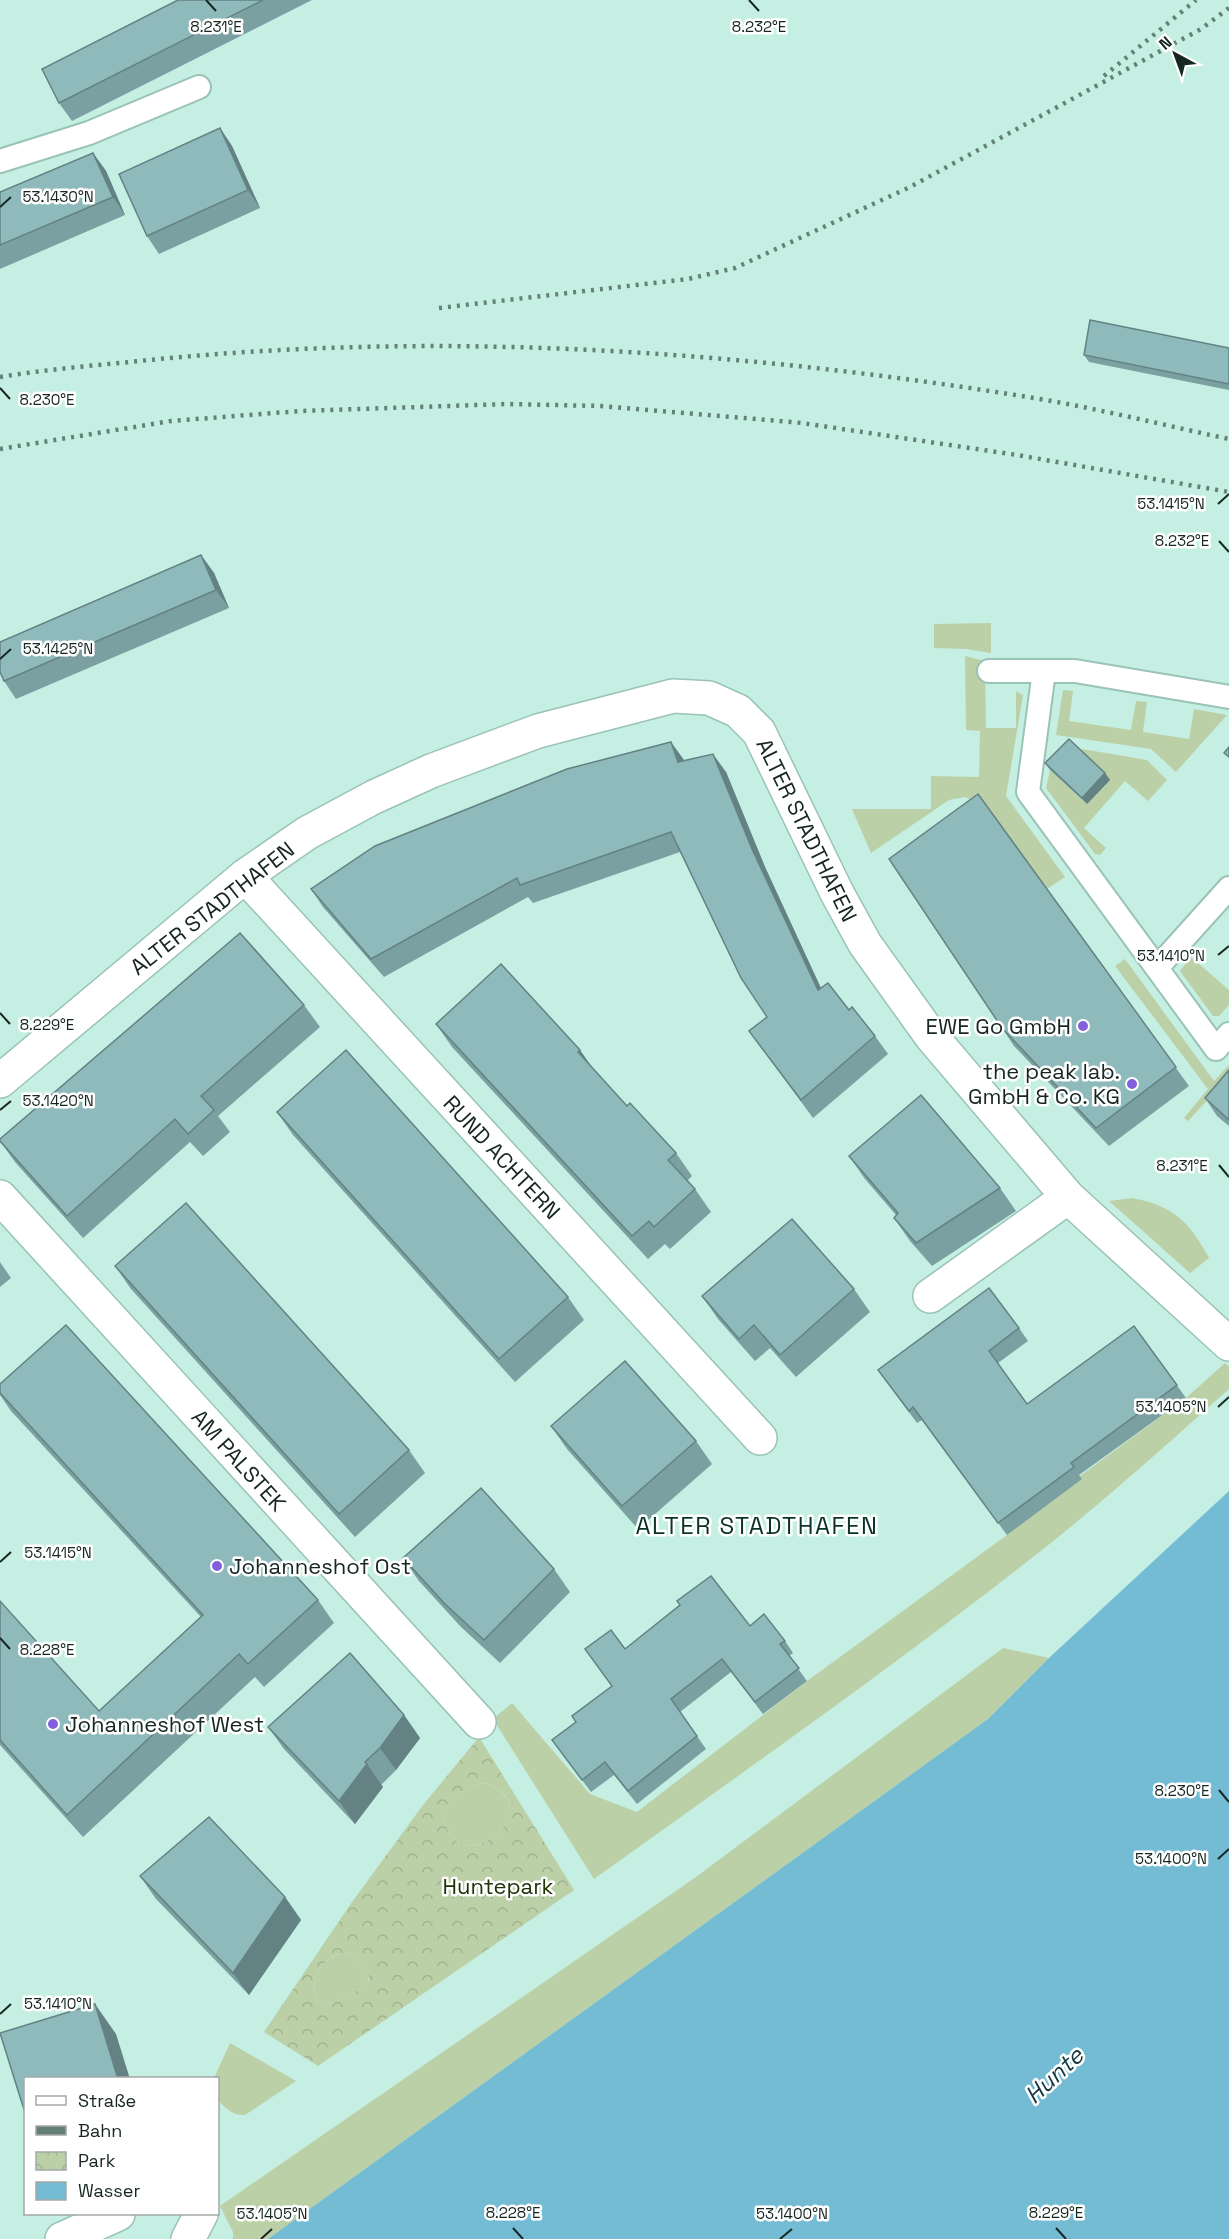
<svg xmlns="http://www.w3.org/2000/svg" width="1229" height="2239" viewBox="0 0 1229 2239" font-family="'Space Grotesk',sans-serif">
  <style>
    .grass { fill: #bcd0a7 }
    .park { fill: url(#park-crowns); fill-rule: evenodd }
    .water { fill: #74bbd4 }
    .lines { fill: none; stroke-linecap: round; stroke-linejoin: round }
    .lane-casing { stroke: #9ac3b7; stroke-width: 26 }
    .street-casing { stroke: #9ac3b7; stroke-width: 36 }
    .lane { stroke: #fff; stroke-width: 22 }
    .street { stroke: #fff; stroke-width: 33 }
    .rail { stroke: #648077; stroke-width: 4.5; stroke-dasharray: 3 6; stroke-linecap: butt }
    .wall { fill: #7ba0a2 }
    .shaded-wall { fill: #648284 }
    .building { fill: #8fbabc; stroke: #648284; stroke-width: 1.5 }
    .ticks { fill: none; stroke: #162621; stroke-width: 2 }
    .poi-dot { fill: #8360db; stroke: #fff; stroke-width: 2 }
    .labels { text-anchor: middle; dominant-baseline: central; stroke-width: 5; stroke-linejoin: round; paint-order: stroke }
    .street-label { font-size: 22px; fill: #162621; stroke: #fff }
    .poi-label { font-size: 22px; fill: #162621; stroke: #fff; text-anchor: end }
    .park-label { font-size: 22px; fill: #213108; stroke: #fff }
    .neighbourhood-label { font-size: 24px; letter-spacing: 1.5px; fill: #0a3229; stroke: #fff }
    .water-label { font-size: 24px; font-style: italic; fill: #183a45; stroke: #fff }
    .ticks-label { font-size: 15px; text-anchor: middle; fill: #162621; stroke: #fff; stroke-width: 5; stroke-linejoin: round; paint-order: stroke }
  </style>
  <defs>
    <pattern id="park-crowns" width="20" height="18" patternUnits="userSpaceOnUse" patternTransform="scale(1.5)"><rect width="20" height="18" fill="#bcd0a7"/><path d="M2 6a3 3 0 1 1 6 0M12 15a3 3 0 1 1 6 0" fill="none" stroke="#a1b28f"/></pattern>
  </defs>
  <rect width="100%" height="100%" fill="#c5efe2"/>
  <!-- grass -->
  <g class="grass">
    <path d="M 991,623 L 991,653 L 966,649 L 934,648 L 934,624 Z"/>
    <path d="M 965,656 L 985,661 L 986,728 L 1016,728 L 1016,691 L 1023,695 L 1006,796 L 1065,877 L 1047,889 L 972,800 L 965,797 L 949,800 L 871,853 L 852,809 L 931,809 L 931,776 L 979,777 L 980,731 L 966,730 Z"/>
    <path d="M 1063,690 L 1073,691 L 1069,721 L 1131,730 L 1136,701 L 1147,702 L 1143,732 L 1189,739 L 1194,709 L 1227,715 L 1176,772 L 1151,749 L 1056,735 Z"/>
    <path d="M 1076,748 L 1147,760 L 1167,780 L 1148,801 L 1125,781 L 1084,828 L 1106,848 L 1100,855 L 1095,854 L 1046,788 L 1050,770 L 1087,804 L 1110,780 Z"/>
    <path d="M 1191,957 L 1229,990 L 1229,1005 L 1219,1016 L 1213,1016 L 1180,971 Z"/>
    <path d="M 1125,959 L 1214,1081 L 1229,1065 L 1229,1077 L 1188,1121 L 1184,1118 L 1208,1089 L 1115,966 Z"/>
    <path d="M 1132,1198 C 1173,1206 1189,1221 1209,1258 L 1190,1273 L 1109,1201 Z"/>
    <path d="M 1225,1363 L 1229,1367 L 1229,1389 C 1165,1446 1101,1504 1033,1557 C 890,1669 742,1773 594,1879 L 493,1719 L 512,1703 L 590,1794 L 637,1812 L 807,1681 L 1007,1535 L 1080,1476 L 1186,1398 Z"/>
    <path d="M 1003,1648 L 1049,1658 L 988,1719 L 268,2239 L 233,2239 L 233,2232 L 220,2206 L 696,1877 Z"/>
    <path d="M 485,1783 C 547,1806 477,1868 452,1837 C 431,1811 460,1786 485,1783 Z"/>
    <path d="M 347,1953 C 360,1958 375,1972 366,1987 C 350,1991 334,2009 318,2003 C 308,1978 320,1957 347,1953 Z"/>
    <path d="M 230,2043 L 296,2081 L 245,2115 C 233,2116 225,2108 218,2100 L 218,2078 L 214,2078 Z"/>
  </g>
  <!-- park -->
  <path class="park" d="M 479,1737 L 574,1890 L 318,2066 L 264,2032 L 352,1902 L 423,1805 ZM 485,1783 C 547,1805 477,1868 452,1837 C 431,1811 460,1786 485,1783 ZM 347,1953 C 360,1958 375,1972 366,1987 C 350,1991 334,2009 318,2003 C 308,1978 320,1957 347,1953 Z"/>
  <!-- water -->
  <path class="water" d="M 1229,1491 L 1229,2239 L 268,2239 L 988,1719 L 1049,1658 Z"/>
  <g class="lines">
    <defs>
      <g id="lane">
        <path d="M 0,161 L 89,133 L 199,87"/>
        <path d="M 989,671 L 1075,671 L 1229,697"/>
        <path d="M 1044,671 L 1028,792 L 1216,1049 L 1229,1034"/>
        <path d="M 1157,968 L 1229,888"/>
      </g>
      <g id="street">
        <path d="M 245,876 L 760,1438"/>
        <path d="M 0,1081 L 245,876 L 307,833 L 374,797 L 431,771 L 538,731 L 673,696 L 709,698 L 738,711 L 759,732 L 837,893 L 865,944 L 931,1036 L 1068,1197 L 1229,1344"/>
        <path d="M 0,1197 L 479,1722"/>
        <path d="M 930,1296 L 1068,1197"/>
        <path d="M 62,2239 L 118,2214"/>
        <path d="M 188,2239 L 201,2214"/>
      </g>
    </defs>
    <!-- lane casing -->
    <use href="#lane" class="lane-casing"/>
    <!-- street casing -->
    <use href="#street" class="street-casing"/>
    <!-- lane -->
    <use href="#lane" class="lane"/>
    <!-- street -->
    <use href="#street" class="street"/>
    <!-- rail -->
    <g class="rail">
      <path d="M 1104,76 L 1196,0"/>
      <path d="M 439,308 L 688,279 L 735,268 L 910,187 L 1201,29 L 1229,8"/>
      <path d="M 0,377 C 43,370 87,366 130,362 C 435,329 744,350 1046,400 C 1108,411 1168,426 1229,439"/>
      <path d="M 0,449 L 171,421 L 300,411 L 507,404 L 601,406 L 802,423 L 1017,455 L 1229,492"/>
    </g>
  </g>
  <!-- wall -->
  <g class="wall">
    <path d="M 178,0 L 312,0 L 72,121 L 59,103 Z"/>
    <path d="M 220,128 L 232,146 L 260,208 L 159,254 L 147,236 Z"/>
    <path d="M 93,153 L 106,171 L 125,215 L 0,269 L 0,192 Z"/>
    <path d="M 1229,348 L 1229,390 L 1089,362 L 1084,355 Z"/>
    <path d="M 201,555 L 214,573 L 229,608 L 16,699 L 4,681 Z"/>
    <path d="M 684,761 L 726,772 L 765,867 L 821,988 L 849,1010 L 875,1036 L 888,1054 L 813,1118 L 749,1031 L 767,1017 L 680,852 L 533,903 L 528,897 L 384,977 L 323,907 L 311,889 Z"/>
    <path d="M 1045,763 L 1105,773 L 1110,780 L 1087,804 L 1050,770 Z"/>
    <path d="M 978,794 L 1189,1086 L 1109,1146 L 1014,1046 L 1002,1028 Z"/>
    <path d="M 304,1005 L 320,1027 L 218,1116 L 230,1132 L 203,1156 L 190,1142 L 83,1238 L 15,1162 L 0,1141 Z"/>
    <path d="M 436,1024 L 580,1050 L 591,1067 L 627,1106 L 676,1153 L 692,1176 L 687,1181 L 695,1189 L 711,1212 L 670,1249 L 665,1244 L 648,1259 L 452,1047 Z"/>
    <path d="M 1229,1070 L 1229,1126 L 1217,1116 L 1205,1098 Z"/>
    <path d="M 277,1112 L 568,1297 L 584,1320 L 515,1382 L 293,1135 Z"/>
    <path d="M 849,1156 L 1000,1188 L 1016,1211 L 932,1266 L 910,1241 L 894,1218 L 896,1215 L 865,1179 Z"/>
    <path d="M 0,1262 L 11,1278 L 0,1287 Z"/>
    <path d="M 115,1266 L 409,1450 L 425,1473 L 355,1537 L 131,1289 Z"/>
    <path d="M 854,1289 L 870,1312 L 796,1377 L 770,1348 L 755,1361 L 718,1319 L 702,1296 Z"/>
    <path d="M 1134,1326 L 1186,1398 L 1079,1475 L 1082,1479 L 1007,1535 L 922,1420 L 917,1423 L 878,1370 L 1019,1328 L 1028,1341 L 998,1363 L 1027,1404 Z"/>
    <path d="M 0,1384 L 318,1600 L 334,1623 L 264,1687 L 255,1677 L 83,1837 L 0,1745 L 0,1601 L 99,1711 L 201,1617 L 11,1411 L 0,1395 Z"/>
    <path d="M 551,1426 L 696,1441 L 712,1464 L 638,1529 L 567,1449 Z"/>
    <path d="M 403,1558 L 554,1569 L 570,1592 L 500,1663 L 461,1627 L 419,1581 Z"/>
    <path d="M 750,1626 L 785,1641 L 793,1653 L 789,1656 L 807,1681 L 763,1714 L 731,1672 L 680,1712 L 706,1749 L 637,1804 L 614,1775 L 591,1792 L 552,1740 L 576,1722 L 612,1686 L 585,1649 L 625,1649 Z"/>
    <path d="M 404,1715 L 420,1738 L 396,1770 L 381,1785 L 383,1787 L 355,1824 L 284,1749 L 268,1727 Z"/>
    <path d="M 140,1876 L 285,1897 L 301,1920 L 249,1995 L 156,1899 Z"/>
  </g>
  <!-- shaded-wall -->
  <g class="shaded-wall">
    <path d="M 220,128 L 232,146 L 260,208 L 248,190 Z"/>
    <path d="M 93,153 L 106,171 L 125,215 L 113,197 Z"/>
    <path d="M 201,555 L 214,573 L 229,608 L 216,590 Z"/>
    <path d="M 671,742 L 684,760 L 690,780 L 678,762 Z"/>
    <path d="M 713,754 L 726,772 L 765,867 L 830,1008 L 818,990 L 752,849 Z"/>
    <path d="M 1105,773 L 1110,780 L 1087,804 L 1082,798 Z"/>
    <path d="M 580,1050 L 596,1073 L 578,1052 Z"/>
    <path d="M 404,1715 L 420,1738 L 396,1770 L 380,1748 Z"/>
    <path d="M 367,1764 L 383,1787 L 355,1824 L 339,1801 Z"/>
    <path d="M 285,1897 L 301,1920 L 249,1995 L 233,1973 Z"/>
    <path d="M 95,2004 L 116,2034 L 130,2079 L 118,2079 Z"/>
  </g>
  <!-- building -->
  <g class="building">
    <path d="M 178,0 L 263,0 L 59,103 L 42,69 Z"/>
    <path d="M 220,128 L 248,190 L 147,236 L 119,174 Z"/>
    <path d="M 93,153 L 113,197 L 0,245 L 0,192 Z"/>
    <path d="M 1090,320 L 1229,348 L 1229,384 L 1084,355 Z"/>
    <path d="M 201,555 L 216,590 L 4,681 L 0,672 L 0,642 Z"/>
    <path d="M 1069,739 L 1105,773 L 1082,798 L 1045,763 Z"/>
    <path d="M 671,742 L 678,762 L 713,754 L 752,849 L 818,990 L 828,983 L 849,1010 L 852,1007 L 875,1036 L 801,1100 L 749,1031 L 767,1017 L 741,978 L 671,832 L 520,885 L 517,878 L 371,959 L 311,889 L 375,846 L 567,769 Z"/>
    <path d="M 1229,747 L 1229,757 L 1224,753 Z"/>
    <path d="M 978,794 L 1176,1067 L 1096,1128 L 1002,1028 L 889,859 Z"/>
    <path d="M 240,933 L 304,1005 L 201,1096 L 214,1110 L 188,1134 L 175,1119 L 67,1216 L 0,1141 L 0,1139 Z"/>
    <path d="M 501,964 L 580,1050 L 578,1052 L 627,1106 L 630,1103 L 676,1153 L 668,1160 L 695,1189 L 654,1227 L 649,1221 L 632,1236 L 436,1024 Z"/>
    <path d="M 346,1050 L 568,1297 L 499,1359 L 277,1112 Z"/>
    <path d="M 1229,1070 L 1229,1120 L 1205,1098 Z"/>
    <path d="M 921,1095 L 1000,1188 L 916,1243 L 894,1218 L 898,1213 L 849,1156 Z"/>
    <path d="M 186,1203 L 409,1450 L 339,1514 L 115,1266 Z"/>
    <path d="M 792,1219 L 854,1289 L 780,1355 L 754,1325 L 739,1339 L 702,1296 Z"/>
    <path d="M 989,1288 L 1019,1328 L 989,1351 L 1027,1404 L 1134,1326 L 1177,1385 L 1071,1463 L 1074,1467 L 998,1523 L 913,1407 L 909,1411 L 878,1370 Z"/>
    <path d="M 66,1325 L 318,1600 L 248,1664 L 239,1654 L 67,1815 L 0,1740 L 0,1601 L 99,1711 L 203,1615 L 0,1393 L 0,1384 Z"/>
    <path d="M 625,1361 L 696,1441 L 622,1506 L 551,1426 Z"/>
    <path d="M 481,1488 L 554,1569 L 484,1640 L 445,1604 L 403,1558 Z"/>
    <path d="M 711,1576 L 750,1626 L 764,1614 L 785,1641 L 780,1644 L 799,1668 L 755,1702 L 722,1659 L 671,1699 L 697,1736 L 628,1791 L 605,1762 L 582,1780 L 552,1740 L 576,1722 L 572,1716 L 612,1686 L 585,1649 L 611,1630 L 625,1649 L 680,1605 L 677,1601 Z"/>
    <path d="M 350,1653 L 404,1715 L 380,1748 L 365,1762 L 367,1764 L 339,1801 L 268,1727 Z"/>
    <path d="M 209,1817 L 285,1897 L 233,1973 L 140,1876 Z"/>
    <path d="M 95,2004 L 118,2079 L 26,2079 L 26,2116 L 0,2033 Z"/>
  </g>
  <!-- ticks -->
  <path class="ticks" d="M 206,0 L 216,11M 749,0 L 759,11M 0,207 L 11,197M 0,388 L 10,399M 1218,504 L 1229,494M 1219,541 L 1229,552M 0,659 L 11,649M 1218,955 L 1229,946M 0,1013 L 10,1024M 0,1110 L 11,1101M 1219,1165 L 1229,1177M 1218,1407 L 1229,1397M 0,1562 L 11,1552M 0,1638 L 10,1649M 1219,1790 L 1229,1802M 1218,1859 L 1229,1849M 0,2014 L 11,2004M 513,2228 L 523,2239M 1056,2228 L 1066,2239M 261,2239 L 272,2229M 780,2239 L 792,2229"/>
  <!-- markers -->
  <g class="poi-dot">
    <circle cx="1083" cy="1026" r="6"/>
    <circle cx="1132" cy="1084" r="6"/>
    <circle cx="217" cy="1566" r="6"/>
    <circle cx="53" cy="1724" r="6"/>
  </g>
  <g class="labels">
    <!-- street labels -->
    <g class="street-label">
      <text transform="translate(807 830) rotate(64)">ALTER STADTHAFEN</text>
      <text transform="translate(212 908) rotate(-38)">ALTER STADTHAFEN</text>
      <text transform="translate(502 1157) rotate(47)">RUND ACHTERN</text>
      <text transform="translate(239 1460) rotate(48)">AM PALSTEK</text>
    </g>
    <!-- poi labels -->
    <g class="poi-label">
      <text x="1071" y="1026">EWE Go GmbH</text>
      <text x="1120" y="1071">the peak lab.<tspan x="1120" dy="25">GmbH &amp; Co. KG</tspan></text>
      <text x="229" y="1566" text-anchor="start">Johanneshof Ost</text>
      <text x="65" y="1724" text-anchor="start">Johanneshof West</text>
    </g>
    <!-- park labels -->
    <g class="park-label">
      <text x="498" y="1886">Huntepark</text>
    </g>
    <!-- neighbourhood labels -->
    <g class="neighbourhood-label">
      <text x="757" y="1525">ALTER STADTHAFEN</text>
    </g>
    <!-- water labels -->
    <g class="water-label">
      <text transform="translate(1054 2075) rotate(-43)">Hunte</text>
    </g>
  </g>
  <g class="ticks-label">
    <text x="216" y="32">8.231°E</text>
    <text x="759" y="32">8.232°E</text>
    <text x="58" y="202">53.1430°N</text>
    <text x="47" y="405">8.230°E</text>
    <text x="1171" y="509">53.1415°N</text>
    <text x="1182" y="546">8.232°E</text>
    <text x="58" y="654">53.1425°N</text>
    <text x="1171" y="961">53.1410°N</text>
    <text x="47" y="1030">8.229°E</text>
    <text x="58" y="1106">53.1420°N</text>
    <text x="1182" y="1171">8.231°E</text>
    <text x="1171" y="1412">53.1405°N</text>
    <text x="58" y="1558">53.1415°N</text>
    <text x="47" y="1655">8.228°E</text>
    <text x="1182" y="1796">8.230°E</text>
    <text x="1171" y="1864">53.1400°N</text>
    <text x="58" y="2009">53.1410°N</text>
    <text x="513" y="2218">8.228°E</text>
    <text x="1056" y="2218">8.229°E</text>
    <text x="272" y="2219">53.1405°N</text>
    <text x="792" y="2219">53.1400°N</text>
  </g>
  <!-- legend -->
  <rect x="24" y="2077" width="195" height="138" fill="#ffffff" stroke="#a2a8a6" stroke-width="1.5"/>
  <rect x="36" y="2096" width="30" height="9" fill="#ffffff" stroke="#a2a8a6" stroke-width="1.5"/>
  <text x="78" y="2107" font-size="18" fill="#162621">Straße</text>
  <rect x="36" y="2126" width="30" height="9" fill="#648077" stroke="#a2a8a6" stroke-width="1.5"/>
  <text x="78" y="2137" font-size="18" fill="#162621">Bahn</text>
  <rect x="36" y="2152" width="30" height="18" fill="url(#park-crowns)" stroke="#a2a8a6" stroke-width="1.5"/>
  <text x="78" y="2167" font-size="18" fill="#162621">Park</text>
  <rect x="36" y="2182" width="30" height="18" fill="#74bbd4" stroke="#a2a8a6" stroke-width="1.5"/>
  <text x="78" y="2197" font-size="18" fill="#162621">Wasser</text>
  <!-- north arrow -->
  <g transform="translate(1175 54) rotate(319)" stroke="#ffffff" stroke-width="4.5" paint-order="stroke">
  <path d="M0-4.5L10 22L0 15L-10 22Z" fill="#162621"/>
  <text y="-9" font-size="16" font-weight="bold" text-anchor="middle" fill="#162621">N</text>
  </g>
</svg>
